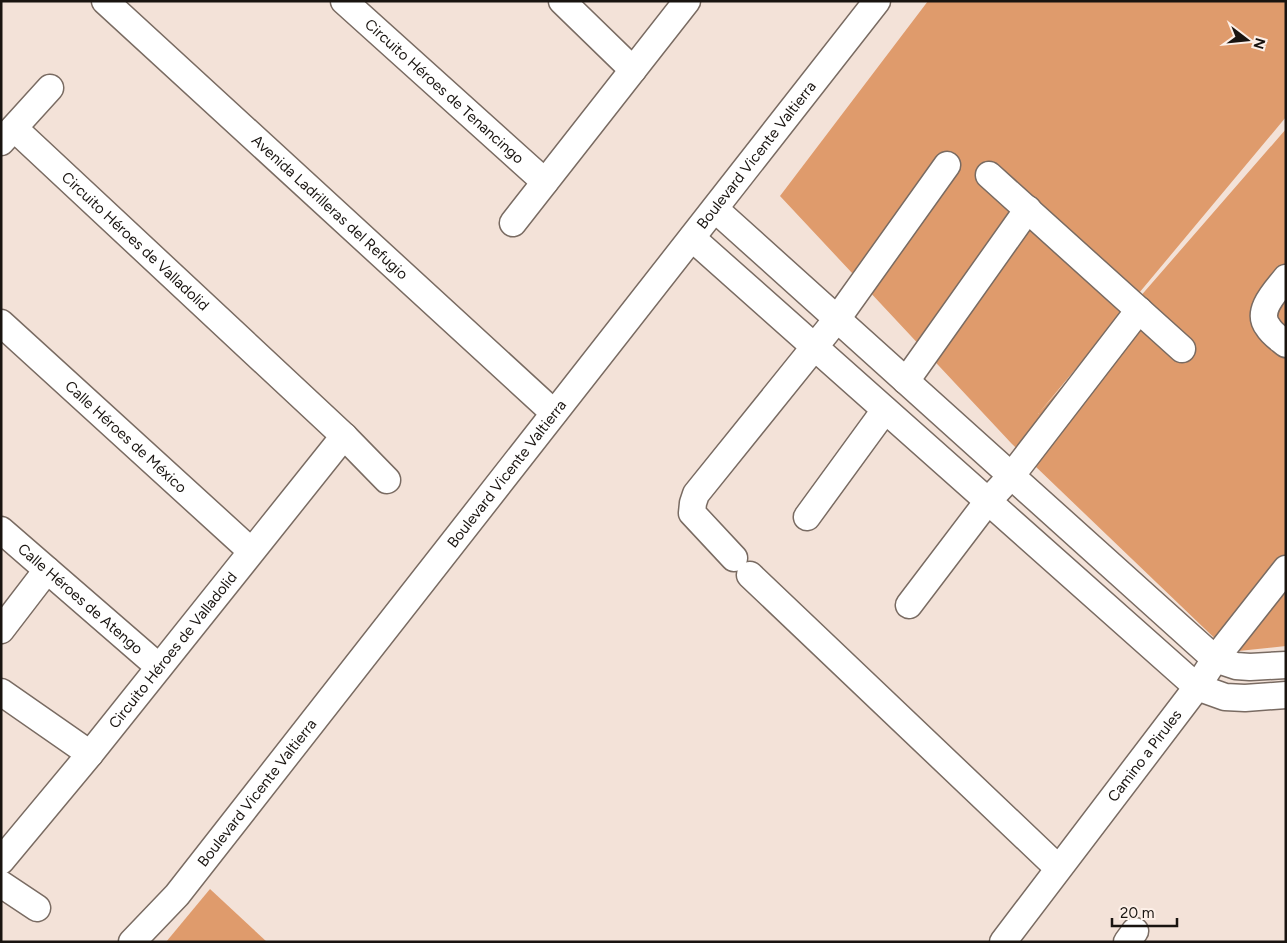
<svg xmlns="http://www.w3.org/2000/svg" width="1287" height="943" viewBox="0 0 1287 943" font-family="Figtree,sans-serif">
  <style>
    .forest { fill: #df9b6c }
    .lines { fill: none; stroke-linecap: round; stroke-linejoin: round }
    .minor-casing { stroke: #796b62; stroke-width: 29 }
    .minor { stroke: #fff; stroke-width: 26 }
    .labels { text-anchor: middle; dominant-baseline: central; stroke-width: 4; stroke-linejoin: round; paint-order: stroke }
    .street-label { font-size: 15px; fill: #191410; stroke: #fdf0e8 }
  </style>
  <rect width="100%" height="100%" fill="#f3e2d8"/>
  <!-- forest -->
  <g class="forest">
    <path d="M 928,1 L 1286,1 L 1286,117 L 1038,414 L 1286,129 L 1286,646 L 1229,652 L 1012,444 L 780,196 Z"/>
    <path d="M 210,889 L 267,942 L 166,942 Z"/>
  </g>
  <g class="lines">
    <defs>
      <g id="minor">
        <path id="s1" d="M 105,1 L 554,413"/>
        <path id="s2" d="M 344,1 L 545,182"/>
        <path d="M 562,1 L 633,70"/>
        <path id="s3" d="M 14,128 L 344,436 L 387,480"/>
        <path d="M 1,142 L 50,88"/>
        <path d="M 989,175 L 1182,349"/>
        <path d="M 715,209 L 1215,659 L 1236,666 L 1250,667 L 1286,665"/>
        <path d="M 513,223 L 687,1"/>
        <path d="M 692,238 L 1197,687 L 1225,697 L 1245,698 L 1286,695"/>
        <path d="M 1286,278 C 1276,291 1255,311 1268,327 C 1272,334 1280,339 1286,344"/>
        <path id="s4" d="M 1,323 L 251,551"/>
        <path d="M 906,381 L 1028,209"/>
        <path d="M 807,517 L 885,410"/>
        <path id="s5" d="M 1,530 L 159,667"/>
        <path d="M 734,558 L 692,513 L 693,503 L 696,494 L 837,319 L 947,165"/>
        <path d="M 750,575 L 1058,868"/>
        <path d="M 909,605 L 988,501 L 1012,475 L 1139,310"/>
        <path d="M 1,630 L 47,570"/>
        <path d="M 1,692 L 90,754"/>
        <path id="s6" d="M 1,861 L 90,754 L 344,436"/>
        <path d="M 1,884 L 37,908"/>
        <path id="s7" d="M 132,942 L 177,895 L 877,1"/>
        <path id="s8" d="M 1003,942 L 1197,687 L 1215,659 L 1286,569"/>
        <path d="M 1127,942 L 1135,931"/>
      </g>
    </defs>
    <!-- minor casing -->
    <use href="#minor" class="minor-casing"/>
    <!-- minor -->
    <use href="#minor" class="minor"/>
  </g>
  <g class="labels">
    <!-- street labels -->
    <g class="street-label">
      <text stroke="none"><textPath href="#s2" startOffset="135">Circuito Héroes de Tenancingo</textPath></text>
      <text stroke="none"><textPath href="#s7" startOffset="1005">Boulevard Vicente Valtierra</textPath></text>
      <text stroke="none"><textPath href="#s1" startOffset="305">Avenida Ladrilleras del Refugio</textPath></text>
      <text stroke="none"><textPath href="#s3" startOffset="166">Circuito Héroes de Valladolid</textPath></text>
      <text stroke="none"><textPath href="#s4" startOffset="169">Calle Héroes de México</textPath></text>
      <text stroke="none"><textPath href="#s7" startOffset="600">Boulevard Vicente Valtierra</textPath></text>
      <text stroke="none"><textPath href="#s5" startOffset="105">Calle Héroes de Atengo</textPath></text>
      <text stroke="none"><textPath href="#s6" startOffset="272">Circuito Héroes de Valladolid</textPath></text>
      <text stroke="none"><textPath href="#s8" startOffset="234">Camino a Pirules</textPath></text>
      <text stroke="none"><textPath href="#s7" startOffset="195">Boulevard Vicente Valtierra</textPath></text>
    </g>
  </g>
  <!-- border -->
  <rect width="1287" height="943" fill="none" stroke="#191410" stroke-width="5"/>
  <!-- north arrow -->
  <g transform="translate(1247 40) rotate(106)" stroke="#fdf0e8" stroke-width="4" paint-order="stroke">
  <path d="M0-4L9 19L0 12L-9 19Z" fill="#191410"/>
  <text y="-8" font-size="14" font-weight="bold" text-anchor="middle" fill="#191410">N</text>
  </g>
  <!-- scale -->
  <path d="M1112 918v8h65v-8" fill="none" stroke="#191410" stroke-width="2.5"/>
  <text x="1120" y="918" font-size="15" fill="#191410" stroke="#fdf0e8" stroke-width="4" paint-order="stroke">20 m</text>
</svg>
